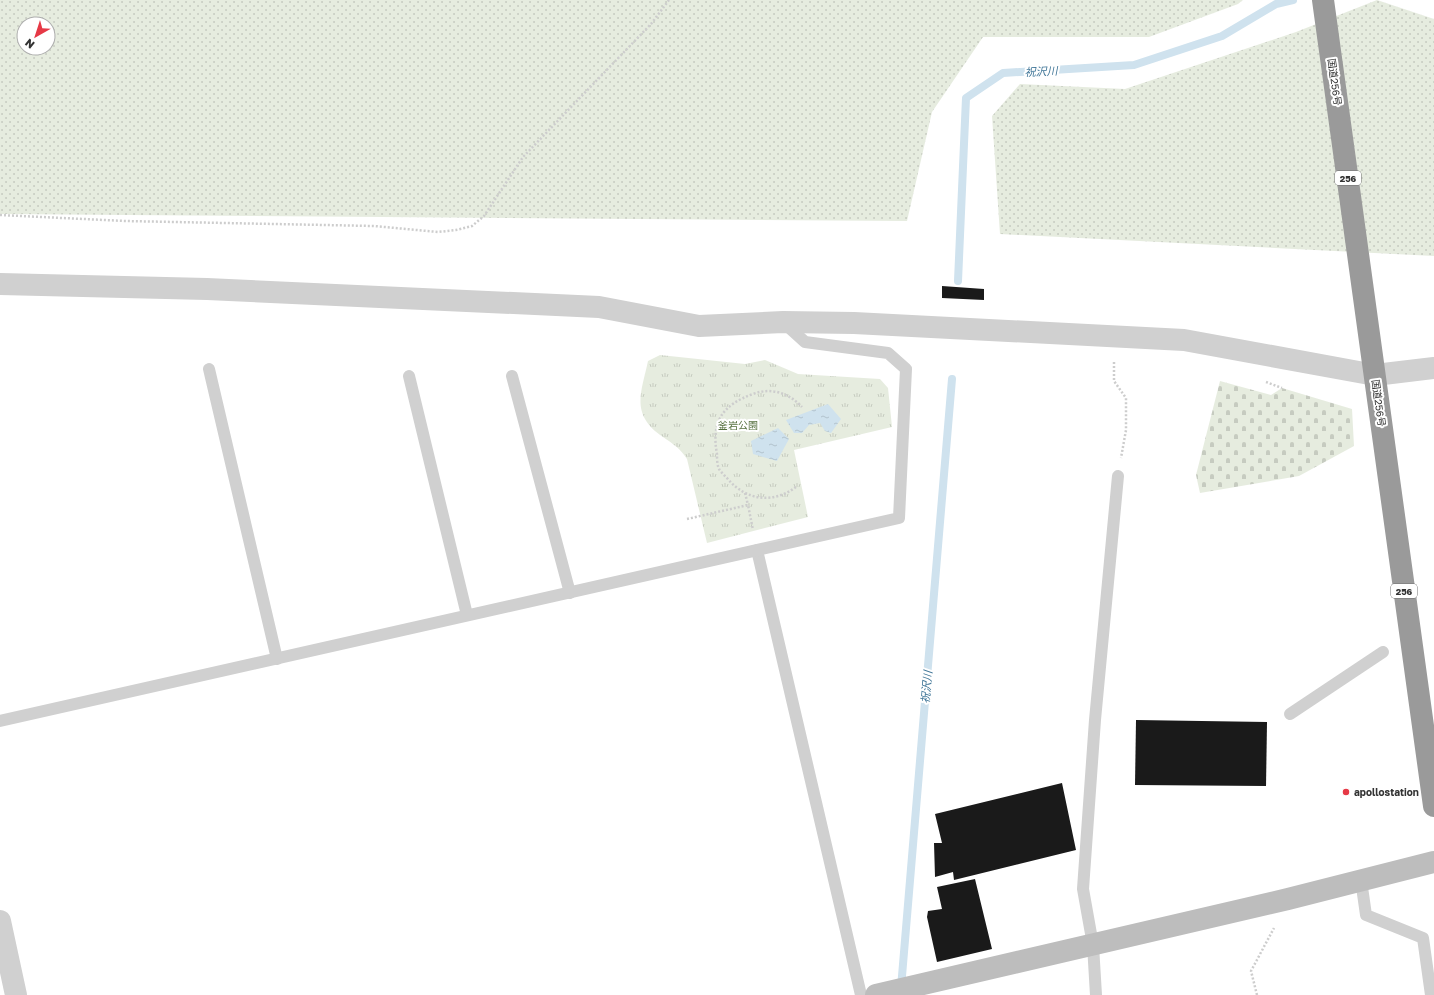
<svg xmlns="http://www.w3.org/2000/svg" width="1434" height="995" viewBox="0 0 1434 995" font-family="'Golos Text','Noto Sans JP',sans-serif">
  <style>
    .grass { fill: url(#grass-dots); fill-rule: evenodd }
    .cemetery { fill: url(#cemetery-stones) }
    .park { fill: url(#park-tufts) }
    .water { fill: url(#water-ripples) }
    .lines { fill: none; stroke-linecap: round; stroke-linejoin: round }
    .stream { stroke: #cfe2ee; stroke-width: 8 }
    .building { fill: #1a1a1a }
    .path { stroke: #cdcdcd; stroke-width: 2.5; stroke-dasharray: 2 2; stroke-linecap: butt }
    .lane { stroke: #d0d0d0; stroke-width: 12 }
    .street { stroke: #d0d0d0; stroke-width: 22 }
    .secondary { stroke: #bdbdbd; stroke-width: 22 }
    .highway { stroke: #9a9a9a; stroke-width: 22 }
    .poi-dot { fill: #e63946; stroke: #fff; stroke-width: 1.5 }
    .labels { text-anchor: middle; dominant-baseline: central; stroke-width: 4; stroke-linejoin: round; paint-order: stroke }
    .shield { fill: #fff; stroke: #707070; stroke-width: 1 }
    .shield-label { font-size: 9px; font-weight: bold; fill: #333 }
    .street-label { font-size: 10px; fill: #333; stroke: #fff }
    .park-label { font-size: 10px; fill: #56703f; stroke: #fff }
    .poi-label { font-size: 10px; font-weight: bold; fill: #333; stroke: #fff; text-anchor: start }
    .water-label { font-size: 11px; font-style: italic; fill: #3f7597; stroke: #fff }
  </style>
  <defs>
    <pattern id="grass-dots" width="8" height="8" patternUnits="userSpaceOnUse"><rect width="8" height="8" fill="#e6ecdf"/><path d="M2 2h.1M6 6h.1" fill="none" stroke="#c6cbc0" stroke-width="1.8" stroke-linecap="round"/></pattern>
    <pattern id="cemetery-stones" width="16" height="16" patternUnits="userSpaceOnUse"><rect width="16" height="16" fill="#e6ecdf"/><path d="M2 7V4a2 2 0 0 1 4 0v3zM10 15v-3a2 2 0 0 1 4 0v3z" fill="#c6cbc0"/></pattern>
    <pattern id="park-tufts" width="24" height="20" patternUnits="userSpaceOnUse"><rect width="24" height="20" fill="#e6ecdf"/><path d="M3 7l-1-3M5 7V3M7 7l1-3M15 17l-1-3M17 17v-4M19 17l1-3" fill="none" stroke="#c6cbc0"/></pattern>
    <pattern id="water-ripples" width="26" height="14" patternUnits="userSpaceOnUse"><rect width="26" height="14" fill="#cfe2ee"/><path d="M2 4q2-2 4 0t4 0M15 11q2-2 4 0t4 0" fill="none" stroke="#b2c2cd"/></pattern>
  </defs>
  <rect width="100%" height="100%" fill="#fff"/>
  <!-- grass -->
  <g class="grass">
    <path d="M 0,0 L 1243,0 L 1238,4 L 1149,37 L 983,37 L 932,112 L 907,221 L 0,214 ZM 24,24 L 48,24 L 48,48 L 24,48 Z"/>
    <path d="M 1377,0 L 1434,19 L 1434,256 L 1000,234 L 992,116 L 1020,84 L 1125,89 L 1296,32 Z"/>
  </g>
  <!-- cemetery -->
  <path class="cemetery" d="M 1220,381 L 1271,395 L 1282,388 L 1352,409 L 1354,446 L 1299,476 L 1200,493 L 1196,475 Z"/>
  <!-- park -->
  <path class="park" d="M 660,355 L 745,364 L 765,360 L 798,374 L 880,379 L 888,388 L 892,427 L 794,450 L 808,517 L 707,543 L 687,459 C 680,448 673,444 663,437 C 630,414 641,394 648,361 Z"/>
  <!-- water -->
  <g class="water">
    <path d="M 828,404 L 841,419 L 831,433 L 825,431 L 820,423 L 809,425 L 802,433 L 794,433 L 786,420 Z"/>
    <path d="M 778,428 L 789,439 L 777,461 L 753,454 L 751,441 Z"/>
  </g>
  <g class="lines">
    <!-- stream -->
    <g class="stream">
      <path d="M 958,281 L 966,98 L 1003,73 L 1134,65 L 1222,36 L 1276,4 L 1293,0"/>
      <path d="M 901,988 L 952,379"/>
    </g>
  </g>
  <!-- building -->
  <g class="building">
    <path d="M 942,286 L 984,289 L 984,300 L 942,298 Z"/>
    <path d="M 1136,720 L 1267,722 L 1266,786 L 1135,785 Z"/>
    <path d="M 1062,783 L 1076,850 L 954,880 L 953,872 L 935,877 L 934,843 L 942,843 L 935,814 Z"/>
    <path d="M 975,879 L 992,949 L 937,962 L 927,917 L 928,911 L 942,909 L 937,887 Z"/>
  </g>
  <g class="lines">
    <!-- path -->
    <g class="path">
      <path d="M 0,215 L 125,221 L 374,226 L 438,232 L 456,230 L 472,226 L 484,216 L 523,157 L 651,24 L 669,0"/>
      <path d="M 1114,362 L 1114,381 L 1126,398 L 1126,430 L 1121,458"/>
      <path d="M 1266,382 L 1282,388"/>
      <path d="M 796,487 C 773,504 746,501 727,478 C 724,475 721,472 719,469 C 717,465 717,458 717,454 C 711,422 722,405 753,394 C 771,387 789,393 802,407"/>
      <path d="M 745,493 L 748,505"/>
      <path d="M 687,519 L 748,505 L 753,530"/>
      <path d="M 1257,995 L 1251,971 L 1274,928"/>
    </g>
    <!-- lane -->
    <g class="lane">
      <path d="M 209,369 L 277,659"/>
      <path d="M 409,376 L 467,615"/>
      <path d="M 512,376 L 570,593"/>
      <path d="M 757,550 L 861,995"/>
      <path d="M 1290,714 L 1383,652"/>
      <path d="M 0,721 L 899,518 L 906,369 L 888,353 L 805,342 L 783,322"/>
      <path d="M 1361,880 L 1366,915 L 1423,938 L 1431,995"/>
      <path d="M 1096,995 L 1093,945 L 1083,889 L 1095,720 L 1118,476"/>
    </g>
    <!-- street -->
    <g class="street">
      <path d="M 0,284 L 207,289 L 599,307 L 699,326 L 783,322 L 854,323 L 1184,340 L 1375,375 L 1434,368"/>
      <path d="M 0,921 L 16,995"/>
    </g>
    <!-- secondary -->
    <path class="secondary" d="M 876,995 L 1288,899 L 1434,862"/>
    <!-- highway -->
    <path class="highway" d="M 1323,0 L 1434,806"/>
  </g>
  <!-- markers -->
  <circle class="poi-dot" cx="1346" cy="792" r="4"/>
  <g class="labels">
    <!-- shield labels -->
    <g class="shield">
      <rect x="1335" y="171" width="26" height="14" rx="3"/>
      <rect x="1391" y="584" width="26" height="14" rx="3"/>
    </g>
    <g class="shield-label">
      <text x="1348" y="178">256</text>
      <text x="1404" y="591">256</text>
    </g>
    <!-- street labels -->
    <g class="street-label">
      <text transform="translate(1335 82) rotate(82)">国道256号</text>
      <text transform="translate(1379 403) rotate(82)">国道256号</text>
    </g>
    <!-- park labels -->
    <g class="park-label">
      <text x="738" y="425">釜岩公園</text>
    </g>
    <!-- poi labels -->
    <g class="poi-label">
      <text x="1354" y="792">apollostation</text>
    </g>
    <!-- water labels -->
    <g class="water-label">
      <text transform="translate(1041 71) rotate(-3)">祝沢川</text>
      <text transform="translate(926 687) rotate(-85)">祝沢川</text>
    </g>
  </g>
  <!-- north arrow -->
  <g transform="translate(36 36) rotate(219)"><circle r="19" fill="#ffffff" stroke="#adadad"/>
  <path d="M0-3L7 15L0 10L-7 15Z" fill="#e63946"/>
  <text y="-6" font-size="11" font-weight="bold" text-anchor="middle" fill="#333333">N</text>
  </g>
</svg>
